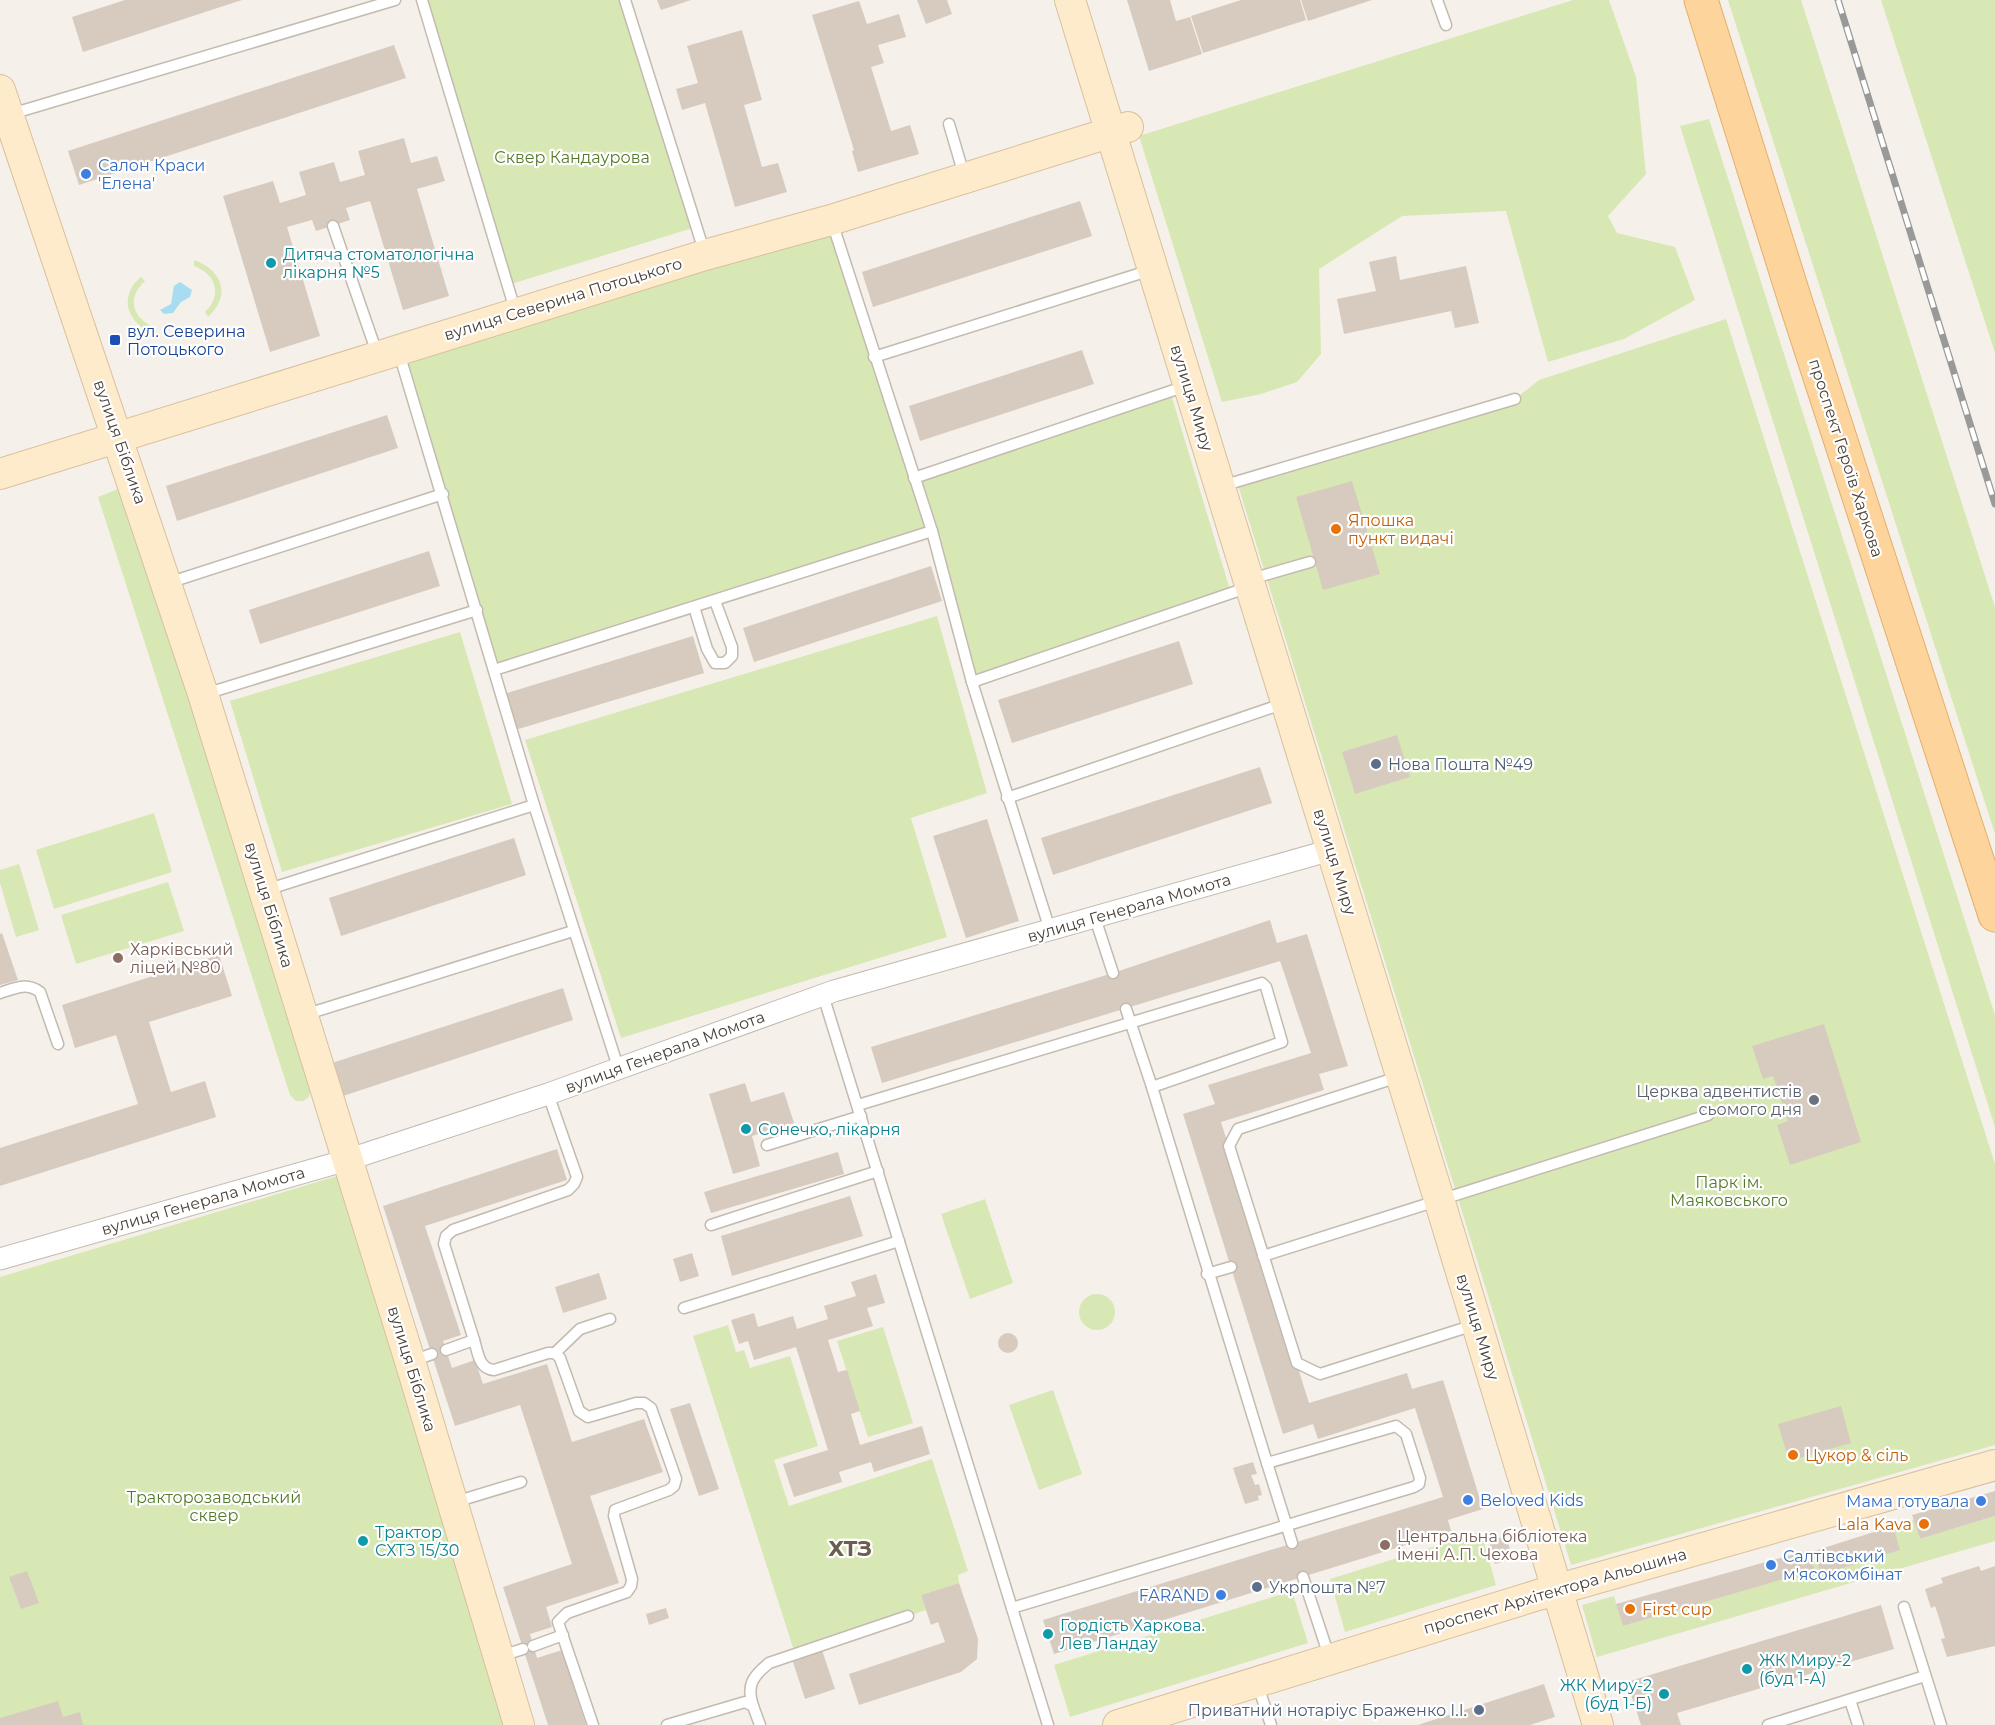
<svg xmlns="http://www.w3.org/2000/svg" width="1995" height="1725" viewBox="0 0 1995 1725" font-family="Montserrat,sans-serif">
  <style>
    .green { fill: #d8e8b4 }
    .water { fill: #a8dcf0 }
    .building { fill: #d7cbc0 }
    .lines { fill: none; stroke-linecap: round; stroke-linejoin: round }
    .lane-casing { stroke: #c3bab0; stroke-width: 13 }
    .street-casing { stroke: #c3bab0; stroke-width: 23 }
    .secondary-casing { stroke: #d7c09d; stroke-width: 32 }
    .primary-casing { stroke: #e3af6b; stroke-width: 35 }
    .lane { stroke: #fff; stroke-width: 10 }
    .street { stroke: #fff; stroke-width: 21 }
    .secondary { stroke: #feebcb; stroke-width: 30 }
    .primary { stroke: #fdd49c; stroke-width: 33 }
    .rail-casing { stroke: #999; stroke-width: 7 }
    .rail { stroke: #fff; stroke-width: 4.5; stroke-dasharray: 14; stroke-linecap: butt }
    .shop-dot { fill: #3f7fe0; stroke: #fff; stroke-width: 2 }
    .culture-dot { fill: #0f9aa8; stroke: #fff; stroke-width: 2 }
    .transit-dot { fill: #1a4fb4; stroke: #fff; stroke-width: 2 }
    .food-dot { fill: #e8710a; stroke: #fff; stroke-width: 2 }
    .service-dot { fill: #5c6f8a; stroke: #fff; stroke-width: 2 }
    .education-dot { fill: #8d6e63; stroke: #fff; stroke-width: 2 }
    .worship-dot { fill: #6b7280; stroke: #fff; stroke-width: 2 }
    .labels { text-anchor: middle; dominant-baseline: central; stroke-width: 4.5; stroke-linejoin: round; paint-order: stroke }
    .park-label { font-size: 16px; fill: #547b2b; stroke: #fff }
    .shop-label { font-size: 16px; fill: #366cbe; stroke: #fff; text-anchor: start }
    .culture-label { font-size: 16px; fill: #0d838f; stroke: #fff; text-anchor: start }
    .street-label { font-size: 16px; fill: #494038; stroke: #fff }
    .transit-label { font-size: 16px; fill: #164399; stroke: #fff; text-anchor: start }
    .food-label { font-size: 16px; fill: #c56008; stroke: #fff; text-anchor: start }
    .service-label { font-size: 16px; fill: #4e5e75; stroke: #fff; text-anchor: start }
    .education-label { font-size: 16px; fill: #785e54; stroke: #fff; text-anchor: start }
    .worship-label { font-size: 16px; fill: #5b616d; stroke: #fff; text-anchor: end }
    .district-label { font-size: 22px; font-weight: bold; fill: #6c5d50; stroke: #fff }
  </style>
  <rect width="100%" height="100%" fill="#f5f0ea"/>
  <!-- green -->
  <g class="green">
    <path d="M 423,0 L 625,0 L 696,227 L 508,285 Z"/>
    <path d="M 1573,0 L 1609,0 L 1636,77 L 1646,174 L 1608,216 L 1617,233 L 1675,247 L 1695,300 L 1624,339 L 1548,362 L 1506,211 L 1402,216 L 1319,269 L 1321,354 L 1297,382 L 1261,394 L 1222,402 L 1139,136 Z"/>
    <path d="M 1728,0 L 1801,0 L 1995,607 L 1995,834 Z"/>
    <path d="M 1881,0 L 1995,0 L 1995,353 Z"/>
    <path d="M 1709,119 L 1995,1015 L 1995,1127 L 1680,126 Z"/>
    <path d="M 835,232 L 915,478 L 1170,391 L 1231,593 L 972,682 L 932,532 L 494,670 L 401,359 Z"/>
    <path d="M 194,260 C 222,270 232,295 208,317 L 205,312 C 223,295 216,274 194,266 Z"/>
    <path d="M 141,277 L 145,281 C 125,299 134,320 156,328 L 154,334 C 128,324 117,297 141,277 Z"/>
    <path d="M 1726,319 L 1995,1164 L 1995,1445 L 1571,1565 L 1237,482 L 1515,399 L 1539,380 Z"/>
    <path d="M 123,487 L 311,1088 L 309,1097 L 303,1101 L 296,1101 L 290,1095 L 98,497 Z"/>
    <path d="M 937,616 L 987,793 L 911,818 L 947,937 L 621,1038 L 525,740 Z"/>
    <path d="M 460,632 L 512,804 L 282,872 L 230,701 Z"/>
    <path d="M 154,813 L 172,872 L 54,909 L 36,850 Z"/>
    <path d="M 19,864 L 39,930 L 16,937 L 0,883 L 0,870 Z"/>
    <path d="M 168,882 L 184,931 L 76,964 L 61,915 Z"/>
    <path d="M 337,1176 L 505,1725 L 0,1725 L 0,1277 Z"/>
    <path d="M 985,1199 L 1013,1283 L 970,1299 L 941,1214 Z"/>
    <circle cx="1097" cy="1312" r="18"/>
    <path d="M 728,1325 L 736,1352 L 744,1350 L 750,1368 L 790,1356 L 818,1446 L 774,1460 L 789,1506 L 932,1459 L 968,1571 L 958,1575 L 959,1583 L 921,1595 L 926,1610 L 795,1654 L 693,1336 Z"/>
    <path d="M 883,1327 L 913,1423 L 868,1437 L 837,1341 Z"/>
    <path d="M 1053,1390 L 1082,1474 L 1039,1490 L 1009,1405 Z"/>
    <path d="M 1995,1516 L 1995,1541 L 1597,1657 L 1582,1605 L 1614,1596 L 1623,1626 L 1815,1570 L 1810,1552 L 1814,1551 L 1822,1575 L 1899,1550 L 1893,1526 L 1914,1520 L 1920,1539 Z"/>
    <path d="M 1481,1532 L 1496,1585 L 1345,1632 L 1330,1579 Z"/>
    <path d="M 1292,1591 L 1308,1643 L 1070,1717 L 1054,1665 Z"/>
  </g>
  <!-- water -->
  <path class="water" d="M 180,282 L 192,290 L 190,297 L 181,302 L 173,313 L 164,314 L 160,310 L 171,304 L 174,286 Z"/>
  <!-- building -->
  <g class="building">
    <path d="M 125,0 L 242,0 L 83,52 L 72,17 Z"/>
    <path d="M 657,0 L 691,0 L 661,10 Z"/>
    <path d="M 917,0 L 947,0 L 952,14 L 926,24 Z"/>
    <path d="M 1127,0 L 1170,0 L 1176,21 L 1190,17 L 1202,54 L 1149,71 Z"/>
    <path d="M 1241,0 L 1300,0 L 1306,20 L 1203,53 L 1191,16 Z"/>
    <path d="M 1301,0 L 1372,0 L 1308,21 Z"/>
    <path d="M 859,1 L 867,24 L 899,14 L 906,37 L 878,45 L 884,63 L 871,67 L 891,131 L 910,125 L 919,154 L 858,172 L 852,151 L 854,150 L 812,15 Z"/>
    <path d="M 742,30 L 762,100 L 744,105 L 762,167 L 778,163 L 787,192 L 735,207 L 705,103 L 682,110 L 676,89 L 698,83 L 687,46 Z"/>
    <path d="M 394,45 L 406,78 L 79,185 L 68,151 Z"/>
    <path d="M 404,138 L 411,163 L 437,156 L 445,181 L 417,189 L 449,296 L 403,310 L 370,201 L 346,208 L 350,220 L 316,231 L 312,220 L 287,227 L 320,336 L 270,352 L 223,196 L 273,181 L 280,203 L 306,195 L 299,172 L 334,162 L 340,182 L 365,175 L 358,151 Z"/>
    <path d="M 1080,201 L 1092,236 L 873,307 L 862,272 Z"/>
    <path d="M 1396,256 L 1400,280 L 1466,266 L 1479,323 L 1455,328 L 1451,311 L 1344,334 L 1337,299 L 1376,291 L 1369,262 Z"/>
    <path d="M 1082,350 L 1094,384 L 920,441 L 909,406 Z"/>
    <path d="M 387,415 L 398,448 L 177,521 L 166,486 Z"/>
    <path d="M 1352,481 L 1380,574 L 1323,590 L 1296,497 Z"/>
    <path d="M 429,551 L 440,586 L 260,644 L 249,610 Z"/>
    <path d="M 931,566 L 942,601 L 754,662 L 743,628 Z"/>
    <path d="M 693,636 L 704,673 L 515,730 L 504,694 Z"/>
    <path d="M 1179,641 L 1193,684 L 1012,743 L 998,700 Z"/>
    <path d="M 1397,735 L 1410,777 L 1355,794 L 1342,752 Z"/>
    <path d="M 1260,767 L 1272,803 L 1053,875 L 1041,838 Z"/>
    <path d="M 987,819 L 1019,921 L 966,938 L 933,836 Z"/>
    <path d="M 514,838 L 526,875 L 341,936 L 329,898 Z"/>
    <path d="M 1270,920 L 1277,943 L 1307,934 L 1348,1066 L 1319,1074 L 1324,1090 L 1221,1122 L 1309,1403 L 1407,1373 L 1412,1389 L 1443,1380 L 1483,1509 L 1448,1520 L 1451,1531 L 1054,1654 L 1043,1620 L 1443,1497 L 1415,1408 L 1318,1439 L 1313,1424 L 1283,1434 L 1183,1114 L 1215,1104 L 1208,1085 L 1311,1053 L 1280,961 L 882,1083 L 871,1047 L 1113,973 Z"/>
    <path d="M 2,933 L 18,980 L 0,985 L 0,934 Z"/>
    <path d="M 219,955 L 232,996 L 149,1022 L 171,1092 L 205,1081 L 216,1117 L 0,1186 L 0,1148 L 138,1104 L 116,1035 L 75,1048 L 62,1005 Z"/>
    <path d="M 563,988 L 573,1020 L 343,1096 L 332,1063 Z"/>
    <path d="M 1824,1024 L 1861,1142 L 1790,1165 L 1777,1125 L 1788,1121 L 1773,1076 L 1763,1079 L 1752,1046 Z"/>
    <path d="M 745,1083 L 751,1102 L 784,1092 L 794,1123 L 752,1136 L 760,1166 L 733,1174 L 709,1094 Z"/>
    <path d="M 557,1149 L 567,1180 L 425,1226 L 461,1335 L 443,1341 L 452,1368 L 475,1360 L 483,1384 L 547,1364 L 572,1442 L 644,1419 L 663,1472 L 590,1496 L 619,1583 L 546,1607 L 552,1627 L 530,1634 L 537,1658 L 562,1650 L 586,1725 L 548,1725 L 503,1587 L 572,1564 L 520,1405 L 455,1426 L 383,1206 Z"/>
    <path d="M 838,1152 L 844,1174 L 711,1213 L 704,1192 Z"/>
    <path d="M 850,1196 L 863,1236 L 732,1276 L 721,1236 Z"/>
    <path d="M 692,1253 L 699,1276 L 680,1282 L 673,1259 Z"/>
    <path d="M 599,1273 L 607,1299 L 563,1313 L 555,1287 Z"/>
    <path d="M 876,1274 L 885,1303 L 867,1308 L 873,1326 L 828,1340 L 838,1372 L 847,1370 L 860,1411 L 851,1414 L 860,1445 L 922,1426 L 930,1454 L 874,1472 L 871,1462 L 839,1472 L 842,1482 L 794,1497 L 783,1464 L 828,1450 L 796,1347 L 754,1360 L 748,1341 L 739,1344 L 731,1320 L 754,1313 L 758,1327 L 793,1316 L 797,1329 L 828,1319 L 824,1306 L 856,1296 L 851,1282 Z"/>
    <circle cx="1008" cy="1343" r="10"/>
    <path d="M 690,1403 L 719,1489 L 699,1496 L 670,1409 Z"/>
    <path d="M 1841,1406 L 1851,1443 L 1789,1461 L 1778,1424 Z"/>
    <path d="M 1253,1462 L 1257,1474 L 1251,1475 L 1255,1485 L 1259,1484 L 1262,1495 L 1258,1496 L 1259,1500 L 1245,1504 L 1233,1468 Z"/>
    <path d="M 1995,1491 L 1995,1516 L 1920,1539 L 1912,1515 Z"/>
    <path d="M 1893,1526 L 1900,1550 L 1821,1575 L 1814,1551 Z"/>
    <path d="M 1506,1536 L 1513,1559 L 1495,1564 L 1489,1541 Z"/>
    <path d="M 1809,1550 L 1815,1570 L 1623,1626 L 1616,1604 Z"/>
    <path d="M 1979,1566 L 1981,1571 L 1995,1566 L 1995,1646 L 1947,1657 L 1941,1639 L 1945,1638 L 1940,1621 L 1935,1606 L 1931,1608 L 1925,1589 L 1943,1583 L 1941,1578 Z"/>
    <path d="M 27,1571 L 39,1603 L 21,1609 L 9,1577 Z"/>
    <path d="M 959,1583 L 978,1639 L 977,1659 L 961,1672 L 859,1705 L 849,1674 L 945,1642 L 938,1622 L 931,1625 L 921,1595 Z"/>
    <path d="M 1881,1605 L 1894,1649 L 1677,1713 L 1681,1725 L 1641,1725 L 1627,1682 Z"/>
    <path d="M 666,1608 L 669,1618 L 649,1625 L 646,1614 Z"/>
    <path d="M 822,1650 L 835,1689 L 805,1699 L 792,1659 Z"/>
    <path d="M 1544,1684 L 1555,1717 L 1530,1725 L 1418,1725 Z"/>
    <path d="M 58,1701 L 63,1717 L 80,1712 L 83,1725 L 0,1725 L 0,1718 Z"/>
  </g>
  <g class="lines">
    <defs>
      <g id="lane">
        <path d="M 422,0 L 516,313"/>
        <path d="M 625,0 L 705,254"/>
        <path d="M 1437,0 L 1446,25"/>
        <path d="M 11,114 L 395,0"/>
        <path d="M 949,124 L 964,175"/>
        <path d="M 832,222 L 932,531 L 972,682 L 1050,930"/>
        <path d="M 333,226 L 378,356"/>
        <path d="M 399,353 L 534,805 L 618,1067"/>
        <path d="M 874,357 L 1151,270"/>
        <path d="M 914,478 L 1186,386"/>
        <path d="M 1222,486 L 1515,399"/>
        <path d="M 1251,579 L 1310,562"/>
        <path d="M 168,583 L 443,494"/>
        <path d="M 694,607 L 707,649 L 715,663 L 725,663 L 732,656 L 732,647 L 715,601"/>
        <path d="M 494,670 L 932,531"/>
        <path d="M 972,682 L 1249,587"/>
        <path d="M 205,694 L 477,610"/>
        <path d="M 1007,798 L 1285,703"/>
        <path d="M 266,890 L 534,805"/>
        <path d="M 1095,918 L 1113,973"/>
        <path d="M 0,993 C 15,988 26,982 40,992 L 58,1044"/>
        <path d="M 823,995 L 1048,1725"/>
        <path d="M 1126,1009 L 1152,1087"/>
        <path d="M 304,1015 L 573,931"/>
        <path d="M 1401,1076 L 1238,1129 L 1229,1146 L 1297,1363 L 1320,1374 L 1474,1325"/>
        <path d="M 858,1105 L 1262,983 L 1266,987 L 1282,1042 L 1152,1087 L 1267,1463 L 1396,1426 L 1406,1434 L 1420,1478 L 1419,1484 L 1414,1487 L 1012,1608"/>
        <path d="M 767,1145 L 861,1116"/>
        <path d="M 711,1225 L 878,1171"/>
        <path d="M 1263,1256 L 1708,1115"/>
        <path d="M 1207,1274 L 1231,1267"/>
        <path d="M 684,1308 L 899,1241"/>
        <path d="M 474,1340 L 444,1244 L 446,1236 L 453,1230 L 568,1190 L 574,1184 L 577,1177 L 548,1094"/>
        <path d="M 446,1350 L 474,1340 C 478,1353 479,1369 494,1370 L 548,1353 L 555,1353 L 560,1358 L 579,1411 L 588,1417 L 636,1403 L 644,1403 L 651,1408 L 676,1479 L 674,1486 L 669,1490 L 615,1510 L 614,1516 L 632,1579 L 631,1586 L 627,1592 L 567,1613 L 558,1622 L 593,1725"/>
        <path d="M 555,1353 L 580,1329 L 610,1319"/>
        <path d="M 412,1361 L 432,1354"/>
        <path d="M 1267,1463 L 1292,1543"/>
        <path d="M 455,1502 L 521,1482"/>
        <path d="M 1303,1577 L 1329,1656"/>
        <path d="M 1904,1607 L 1941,1725"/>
        <path d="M 533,1646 L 563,1635"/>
        <path d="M 501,1656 L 523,1649"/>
        <path d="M 1257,1683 L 1271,1725"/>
        <path d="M 1850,1700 L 1858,1725"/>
        <path d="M 753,1706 C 746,1685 753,1676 769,1663 L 908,1616"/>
        <path d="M 667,1725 L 745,1702 L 753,1706 L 760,1725"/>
        <path d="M 1768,1725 L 1925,1676"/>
      </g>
      <path id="street" d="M 0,1259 L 347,1160 L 548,1094 L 834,991 L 1331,850"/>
      <g id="secondary">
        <path d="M 1070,0 L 1439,1199 L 1598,1725"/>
        <path d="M 0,90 L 203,694 L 410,1361 L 519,1725"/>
        <path d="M 0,474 L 705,255 L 831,220 L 1128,127"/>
        <path d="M 1118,1725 L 1538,1595 L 1995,1465"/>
      </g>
      <path id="primary" d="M 1701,0 L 1794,297 L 1995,915"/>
    </defs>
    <!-- lane casing -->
    <use href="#lane" class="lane-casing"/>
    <!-- street casing -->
    <use href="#street" class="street-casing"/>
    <!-- secondary casing -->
    <use href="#secondary" class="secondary-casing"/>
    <!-- primary casing -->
    <use href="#primary" class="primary-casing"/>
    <!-- lane -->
    <use href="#lane" class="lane"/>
    <!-- street -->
    <use href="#street" class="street"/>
    <!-- secondary -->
    <use href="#secondary" class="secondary"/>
    <!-- primary -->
    <use href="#primary" class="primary"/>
    <defs>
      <path id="rail" d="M 1838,0 L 1995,504"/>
    </defs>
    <!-- rail casing -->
    <use href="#rail" class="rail-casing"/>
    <!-- rail -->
    <use href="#rail" class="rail"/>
  </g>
  <!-- markers -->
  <g class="shop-dot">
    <circle cx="86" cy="174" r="6"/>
    <circle cx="1468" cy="1500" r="6"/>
    <circle cx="1981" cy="1501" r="6"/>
    <circle cx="1771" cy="1565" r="6"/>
    <circle cx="1221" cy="1595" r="6"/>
  </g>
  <g class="culture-dot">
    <circle cx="271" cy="263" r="6"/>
    <circle cx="746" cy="1129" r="6"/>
    <circle cx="363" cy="1541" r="6"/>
    <circle cx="1048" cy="1634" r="6"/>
    <circle cx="1747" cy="1669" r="6"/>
    <circle cx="1664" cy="1694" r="6"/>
  </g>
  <rect class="transit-dot" x="109" y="334" width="12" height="12" rx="3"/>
  <g class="food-dot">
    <circle cx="1336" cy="529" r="6"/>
    <circle cx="1793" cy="1455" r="6"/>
    <circle cx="1924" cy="1524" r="6"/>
    <circle cx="1630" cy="1609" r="6"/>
  </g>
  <g class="service-dot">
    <circle cx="1376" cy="764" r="6"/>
    <circle cx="1257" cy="1587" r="6"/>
    <circle cx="1479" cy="1710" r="6"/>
  </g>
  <g class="education-dot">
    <circle cx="118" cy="958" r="6"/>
    <circle cx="1385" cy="1545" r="6"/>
  </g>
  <circle class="worship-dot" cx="1814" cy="1100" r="6"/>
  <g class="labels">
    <!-- park labels -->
    <g class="park-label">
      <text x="572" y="157">Сквер Кандаурова</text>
      <text x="1729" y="1182">Парк ім.<tspan x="1729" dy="18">Маяковського</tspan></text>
      <text x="214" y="1497">Тракторозаводський<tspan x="214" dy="18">сквер</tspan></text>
    </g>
    <!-- shop labels -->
    <g class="shop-label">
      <text x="98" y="165">Салон Краси<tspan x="98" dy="18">'Елена'</tspan></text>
      <text x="1480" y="1500">Beloved Kids</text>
      <text x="1969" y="1501" text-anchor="end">Мама готувала</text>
      <text x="1783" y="1556">Салтівський<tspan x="1783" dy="18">м'ясокомбінат</tspan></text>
      <text x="1209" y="1595" text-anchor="end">FARAND</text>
    </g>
    <!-- culture labels -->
    <g class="culture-label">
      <text x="283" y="254">Дитяча стоматологiчна<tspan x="283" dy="18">лiкарня №5</tspan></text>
      <text x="758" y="1129">Сонечко, лікарня</text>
      <text x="375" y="1532">Трактор<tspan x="375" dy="18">СХТЗ 15/30</tspan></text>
      <text x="1060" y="1625">Гордість Харкова.<tspan x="1060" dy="18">Лев Ландау</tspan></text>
      <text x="1759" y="1660">ЖК Миру-2<tspan x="1759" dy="18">(буд 1-А)</tspan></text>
      <text x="1652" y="1685" text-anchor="end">ЖК Миру-2<tspan x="1652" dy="18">(буд 1-Б)</tspan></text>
    </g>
    <!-- street labels -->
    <g class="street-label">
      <text transform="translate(563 299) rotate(-17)">вулиця Северина Потоцького</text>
      <text transform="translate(1192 398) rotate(73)">вулиця Миру</text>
      <text transform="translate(120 442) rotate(71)">вулиця Біблика</text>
      <text transform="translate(1846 458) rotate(72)">проспект Героїв Харкова</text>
      <text transform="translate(1335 862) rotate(73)">вулиця Миру</text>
      <text transform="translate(269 905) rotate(73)">вулиця Біблика</text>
      <text transform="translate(1129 908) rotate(-16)">вулиця Генерала Момота</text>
      <text transform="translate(665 1052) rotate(-20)">вулиця Генерала Момота</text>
      <text transform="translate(203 1201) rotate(-16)">вулиця Генерала Момота</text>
      <text transform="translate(1478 1327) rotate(73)">вулиця Миру</text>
      <text transform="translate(412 1369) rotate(73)">вулиця Біблика</text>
      <text transform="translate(1555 1591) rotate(-16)">проспект Архітектора Альошина</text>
    </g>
    <!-- transit labels -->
    <g class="transit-label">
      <text x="127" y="331">вул. Северина<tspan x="127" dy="18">Потоцького</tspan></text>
    </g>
    <!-- food labels -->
    <g class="food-label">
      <text x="1348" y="520">Япошка<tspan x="1348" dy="18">пункт видачі</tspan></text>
      <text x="1805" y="1455">Цукор &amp; сіль</text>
      <text x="1912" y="1524" text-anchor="end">Lala Kava</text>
      <text x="1642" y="1609">First cup</text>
    </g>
    <!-- service labels -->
    <g class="service-label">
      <text x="1388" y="764">Нова Пошта №49</text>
      <text x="1269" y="1587">Укрпошта №7</text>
      <text x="1467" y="1710" text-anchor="end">Приватний нотаріус Браженко І.І.</text>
    </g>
    <!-- education labels -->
    <g class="education-label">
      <text x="130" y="949">Харківський<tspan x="130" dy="18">ліцей №80</tspan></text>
      <text x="1397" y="1536">Центральна бібліотека<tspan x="1397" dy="18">імені А.П. Чехова</tspan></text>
    </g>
    <!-- worship labels -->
    <g class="worship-label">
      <text x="1802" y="1091">Церква адвентистів<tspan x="1802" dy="18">сьомого дня</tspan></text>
    </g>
    <!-- district labels -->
    <g class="district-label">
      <text x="850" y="1548">ХТЗ</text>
    </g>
  </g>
</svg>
